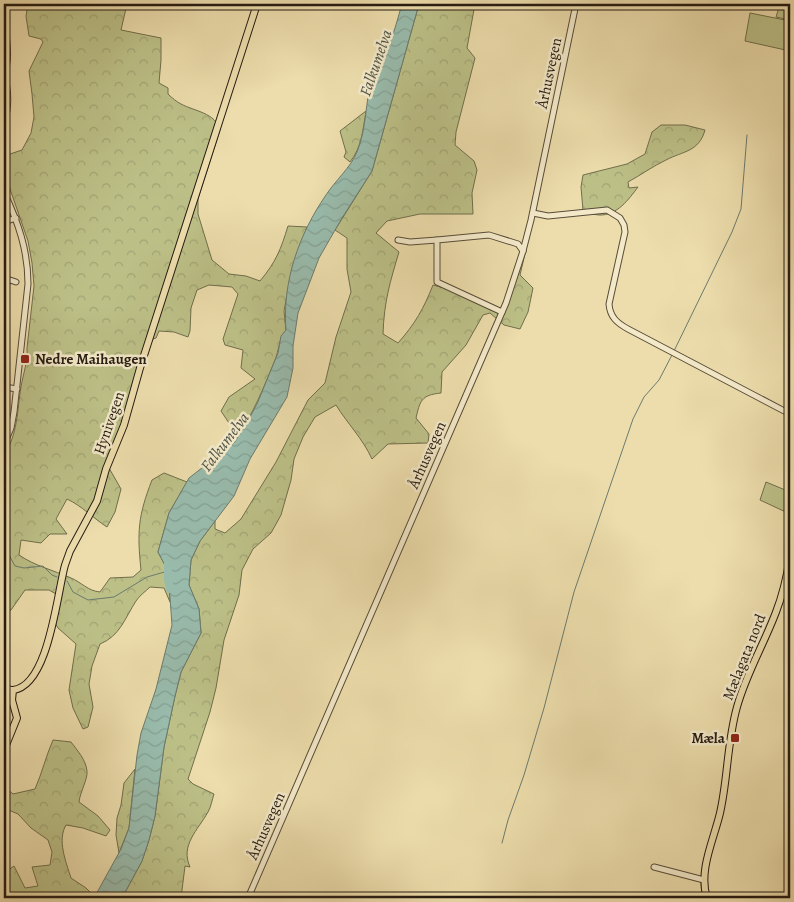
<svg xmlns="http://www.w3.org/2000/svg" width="794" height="902" viewBox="0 0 794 902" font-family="Alegreya,serif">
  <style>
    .green { fill: #bcc087; stroke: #706e4c }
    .forest { fill: url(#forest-crowns); stroke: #706e4c }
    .water { fill: url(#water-waves); stroke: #6b7b6e }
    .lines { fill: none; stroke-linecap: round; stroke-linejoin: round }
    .stream { stroke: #6b7b6e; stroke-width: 1 }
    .river { stroke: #99bbac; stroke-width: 8 }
    .minor-casing { stroke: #574c38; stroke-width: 7 }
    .major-casing { stroke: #251b11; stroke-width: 8 }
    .minor { stroke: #f3e9c9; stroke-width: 5 }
    .major { stroke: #edddac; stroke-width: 6 }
    .poi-dot { fill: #8f2418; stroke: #f3e9c9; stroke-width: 2 }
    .labels { text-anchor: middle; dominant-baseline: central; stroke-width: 5; stroke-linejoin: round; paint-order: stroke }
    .street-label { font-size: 15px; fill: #251b11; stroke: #f3e9c9 }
    .poi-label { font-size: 15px; font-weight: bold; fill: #251b11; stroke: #f3e9c9; text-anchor: start }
    .water-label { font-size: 16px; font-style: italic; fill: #4e5347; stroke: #f3e9c9 }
  </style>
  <defs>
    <pattern id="forest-crowns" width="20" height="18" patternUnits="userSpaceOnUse" patternTransform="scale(1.25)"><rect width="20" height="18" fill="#bcc087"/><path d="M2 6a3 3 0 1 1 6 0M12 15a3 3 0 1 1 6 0" fill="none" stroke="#a1a474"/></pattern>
    <pattern id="water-waves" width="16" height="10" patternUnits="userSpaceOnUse" patternTransform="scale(1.25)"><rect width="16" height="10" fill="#99bbac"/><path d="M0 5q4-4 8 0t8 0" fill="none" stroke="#84a093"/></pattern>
  </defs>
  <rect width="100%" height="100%" fill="#edddac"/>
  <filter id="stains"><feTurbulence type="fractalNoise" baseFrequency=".004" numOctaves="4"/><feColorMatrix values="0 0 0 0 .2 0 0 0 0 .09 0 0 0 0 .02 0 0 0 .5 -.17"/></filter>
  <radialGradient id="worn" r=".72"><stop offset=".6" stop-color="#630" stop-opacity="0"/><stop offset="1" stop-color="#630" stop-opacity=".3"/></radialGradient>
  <!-- green -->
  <g class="green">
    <path d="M 780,4 L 790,4 L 790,20 L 776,17 Z"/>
    <path d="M 750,13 L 790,21 L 790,51 L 745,41 Z"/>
    <path d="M 766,482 L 790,492 L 790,514 L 760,500 Z"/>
  </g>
  <!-- forest -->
  <g class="forest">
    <path d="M 28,4 L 127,4 L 121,30 L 161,38 L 161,60 L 159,83 L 168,88 L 168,94 C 172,98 177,102 181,104 C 194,111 216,113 220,130 L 198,199 L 198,214 L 212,260 L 229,274 L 246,276 L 260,281 C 276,262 281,249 288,226 L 307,227 L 292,268 L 284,311 L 286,330 C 279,339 279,350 275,360 C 264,387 253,414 237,438 L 233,429 L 221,411 L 229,397 L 255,379 L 241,368 L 243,350 L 225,345 L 223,339 L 238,294 L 232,287 L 209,285 L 197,290 L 191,308 L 190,331 L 188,337 L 174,332 L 159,331 L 156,338 L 153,339 L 143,361 L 137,382 L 135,397 L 109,468 L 121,489 L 115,512 L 107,527 C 93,518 82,506 67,499 L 56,519 L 67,534 L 50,534 L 41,543 L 21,540 L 19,555 C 35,566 53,570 71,578 C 81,582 88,591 100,592 L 110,578 L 133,577 L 141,570 C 137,532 138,516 152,480 L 164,473 L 187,482 L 169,513 L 158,552 L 168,571 L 170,602 L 164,588 L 150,587 C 146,591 139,596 136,601 C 125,618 120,636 100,644 L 92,666 L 89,684 L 93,707 L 88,727 L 83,729 L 73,708 L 69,690 L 76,644 L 58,628 L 52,618 L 56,594 L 49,590 L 25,590 L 11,610 L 4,611 L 4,455 C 18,434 17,411 21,387 C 23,374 28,362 27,348 L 34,286 L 32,263 L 28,241 L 9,186 L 4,179 L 4,154 L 7,155 L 22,150 L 31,133 L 34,117 L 32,94 L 29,71 L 43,42 L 41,39 L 29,36 L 26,16 Z"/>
    <path d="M 419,4 L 475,4 L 467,48 L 475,58 L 456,132 L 455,145 L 474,161 L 477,170 L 472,193 L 473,214 L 420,214 L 387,221 L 376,233 L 399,252 C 390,282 384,302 383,334 L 398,343 C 415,324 424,308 433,285 L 452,290 L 500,313 L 537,203 L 520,275 L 533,288 L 528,312 L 520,329 L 504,325 L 490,313 L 483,315 L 466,345 L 442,372 L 441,393 C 421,395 420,401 416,418 L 429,434 L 428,443 L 388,444 L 372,459 C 363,439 347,423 336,405 L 315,417 L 303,437 L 294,459 L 291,480 L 281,515 L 271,533 L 253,549 L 242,570 L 239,595 L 224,640 L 216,688 L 210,712 L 188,779 L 193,784 L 214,794 C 212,800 211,807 208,812 C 198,830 180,845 190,867 L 185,866 L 181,898 L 122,898 L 142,861 L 149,840 L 155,816 L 164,747 L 175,696 L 181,672 L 201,633 L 199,609 L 189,585 L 191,560 L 200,541 L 215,521 L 215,529 L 225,533 L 241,519 L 276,462 L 308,400 L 325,383 L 336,337 L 351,292 L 347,269 L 347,238 L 335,230 L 372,171 Z"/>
    <path d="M 366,111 C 363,129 362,147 350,162 L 344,157 L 346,152 L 340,131 Z"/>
    <path d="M 661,125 L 685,125 L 705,130 C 699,152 683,151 666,160 C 653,166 641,175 628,182 L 629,188 L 638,187 C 629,199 617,216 599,215 C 594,215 588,212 583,210 L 581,187 L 583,175 L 627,164 L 645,154 L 652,132 Z"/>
    <path d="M 53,740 L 71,742 C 77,750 86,760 87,771 C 88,779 80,792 79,802 L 98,816 L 110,830 L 106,836 L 83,828 L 66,825 C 57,840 66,862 71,878 L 86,888 L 94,896 L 93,898 L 6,898 L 4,895 L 4,873 L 14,866 L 25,888 L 38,886 L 32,867 L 50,865 L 52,852 L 48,840 L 31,828 L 18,814 L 4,808 L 4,781 L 6,788 L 13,794 L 35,789 C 42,773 46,756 53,740 Z"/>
    <path d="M 135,769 L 129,828 L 119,853 L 116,835 L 117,818 L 121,805 L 124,783 Z"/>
  </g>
  <!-- water -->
  <path class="water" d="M 402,4 L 419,4 L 372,171 L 342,218 L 319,258 L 298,313 L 293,346 L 293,368 L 287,397 L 250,459 L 234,496 L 200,541 L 191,560 L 189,585 L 199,609 L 201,633 L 181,672 L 175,696 L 164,747 L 155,816 L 149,840 L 142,861 L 122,898 L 94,898 L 121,849 L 129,828 L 137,755 L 141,733 L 156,689 L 172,625 L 168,571 L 158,552 L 169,513 L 189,478 L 234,443 L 244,428 L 257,404 L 278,353 L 281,336 L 286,330 C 282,282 299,234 326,195 C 335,181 351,167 357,152 C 367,128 365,102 372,77 C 376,65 385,55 389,44 C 395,31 398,17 402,4 Z"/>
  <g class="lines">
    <!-- stream -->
    <g class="stream">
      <path d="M 674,351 L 732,232 L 741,209 L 747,135"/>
      <path d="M 4,546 L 15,566 L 24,568 L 43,566 L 52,575 L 57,577"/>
      <path d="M 67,581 L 73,592 L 88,600 L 114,597 L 147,577 L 168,571"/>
      <path d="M 502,843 L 508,820 L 524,775 L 544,708 L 574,592 L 633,419 L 644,397 L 659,380 L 672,355"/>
    </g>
    <!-- river -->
    <path class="river" d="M 168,561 L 168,579 L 170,589"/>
    <defs>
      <g id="minor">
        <path d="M 4,11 C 4,27 12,59 4,72"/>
        <path d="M 4,76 C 9,90 9,109 4,122"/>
        <path d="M 4,192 C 18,222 28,250 28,284 L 14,412 L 11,428 L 4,444"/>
        <path d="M 533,213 L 548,216 L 607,210 L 620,218 L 624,225 L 625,232 L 609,304 C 610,317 617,323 628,329 L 790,414"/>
        <path d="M 4,222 L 16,218"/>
        <path d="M 398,240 L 410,242 L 437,240"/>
        <path d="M 4,284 L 10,280 L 16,282"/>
        <path d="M 502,312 L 437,282 L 437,240 L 489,235 L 518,244 L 523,251"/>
        <path d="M 4,387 L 17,389"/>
        <path d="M 4,687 L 13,690"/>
        <path d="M 654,867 L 704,880"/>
        <path d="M 248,898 L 506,303 L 523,251 L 531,220 L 576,4"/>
      </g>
      <g id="major">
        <path d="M 4,750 L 17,718 L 12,700 L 13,690 C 49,686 57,593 65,565 L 70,551 L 97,501 L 106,469 L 124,425 L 140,368 L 257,4"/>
        <path d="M 707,898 C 698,871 714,839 720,813 C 728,778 727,742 737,707 C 746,674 764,644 776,612 C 783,594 787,576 790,557"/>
      </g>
    </defs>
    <!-- minor casing -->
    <use href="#minor" class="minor-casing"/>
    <!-- major casing -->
    <use href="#major" class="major-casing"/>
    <!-- minor -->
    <use href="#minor" class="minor"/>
    <!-- major -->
    <use href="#major" class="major"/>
  </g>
  <!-- markers -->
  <g class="poi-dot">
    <rect x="20" y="354" width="10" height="10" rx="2.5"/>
    <rect x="730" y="733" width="10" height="10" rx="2.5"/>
  </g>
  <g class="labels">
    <!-- street labels -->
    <g class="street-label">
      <text transform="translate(549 73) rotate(-78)">Århusvegen</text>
      <text transform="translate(109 423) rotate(-71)">Hynivegen</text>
      <text transform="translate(427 455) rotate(-66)">Århusvegen</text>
      <text transform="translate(744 657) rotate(-68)">Mælagata nord</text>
      <text transform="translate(266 826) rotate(-66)">Århusvegen</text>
    </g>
    <!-- poi labels -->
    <g class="poi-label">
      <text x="35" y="359">Nedre Maihaugen</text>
      <text x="725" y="738" text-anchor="end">Mæla</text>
    </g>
    <!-- water labels -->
    <g class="water-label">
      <text transform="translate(376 63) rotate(-71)">Falkumelva</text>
      <text transform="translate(225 442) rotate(-53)">Falkumelva</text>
    </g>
  </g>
  <!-- margin -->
  <rect width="794" height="902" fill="none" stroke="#edddac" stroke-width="20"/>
  <rect x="5" y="5" width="784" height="892" fill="none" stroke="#251b11" stroke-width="2.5"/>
  <rect x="10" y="10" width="774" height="882" fill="none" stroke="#251b11"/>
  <rect width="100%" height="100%" filter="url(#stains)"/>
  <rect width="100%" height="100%" fill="url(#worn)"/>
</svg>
